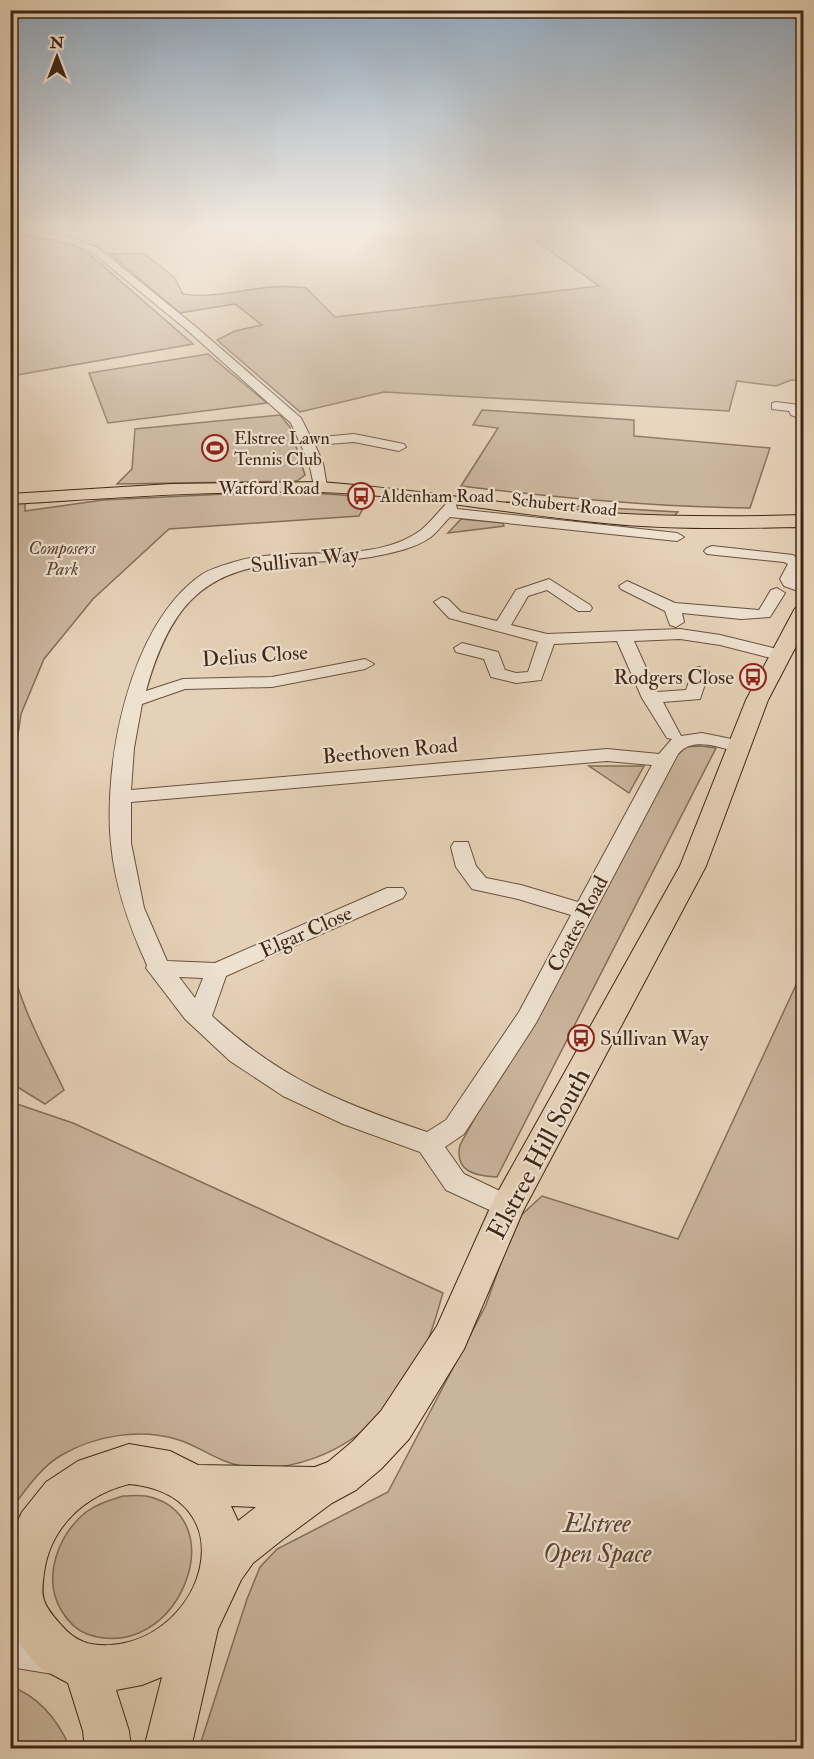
<svg xmlns="http://www.w3.org/2000/svg" width="814" height="1759" viewBox="0 0 814 1759" font-family="'IM FELL Double Pica',serif">
  <style>
    .green { fill: #c9b49c; stroke: #846d59; stroke-width: 1.5 }
    .lines { fill: none; stroke-linecap: round; stroke-linejoin: round }
    .minor-casing { stroke: #69513e; stroke-width: 2 }
    .major-casing { stroke: #402616; stroke-width: 2 }
    .minor { fill: #eee1d0; fill-rule: evenodd }
    .major { fill: #e5d1b7; fill-rule: evenodd }
    .labels { text-anchor: middle; dominant-baseline: central; stroke-width: 4.5; stroke-linejoin: round; paint-order: stroke }
    .far-poi-label { font-size: 18px; fill: #402616; stroke: #eee1d0; text-anchor: start }
    .far-street-label { font-size: 18px; fill: #402616; stroke: #eee1d0 }
    .far-park-label { font-size: 18px; font-style: italic; fill: #5b4231; stroke: #eee1d0 }
    .street-label { font-size: 21px; fill: #402616; stroke: #eee1d0 }
    .poi-label { font-size: 21px; fill: #402616; stroke: #eee1d0; text-anchor: end }
    .near-street-label { font-size: 26px; fill: #402616; stroke: #eee1d0 }
    .near-park-label { font-size: 26px; font-style: italic; fill: #5b4231; stroke: #eee1d0 }
  </style>
  <rect width="100%" height="100%" fill="#e5d1b7"/>
  <filter id="stains"><feTurbulence type="fractalNoise" baseFrequency=".00333" numOctaves="4"/><feColorMatrix values="0 0 0 0 .2 0 0 0 0 .09 0 0 0 0 .02 0 0 0 .5 -.17"/></filter>
  <radialGradient id="worn" r=".72"><stop offset=".6" stop-color="#630" stop-opacity="0"/><stop offset="1" stop-color="#630" stop-opacity=".3"/></radialGradient>
  <!-- green -->
  <g class="green">
    <path d="M 517,227 L 803,227 L 803,381 L 791,380 L 776,386 L 737,381 L 729,411 L 384,392 L 300,412 L 217,340 L 235,331 L 262,325 L 235,304 L 180,313 L 110,254 L 145,254 L 174,277 L 183,294 C 224,300 262,281 306,288 L 335,317 L 599,286 Z"/>
    <path d="M 10,232 L 76,246 L 89,254 L 193,344 L 11,376 Z"/>
    <path d="M 208,354 L 267,403 L 108,423 L 89,373 Z"/>
    <path d="M 482,410 L 634,420 L 634,436 L 770,448 L 750,508 C 653,507 558,498 461,486 L 498,428 L 473,425 Z"/>
    <path d="M 280,415 L 290,427 L 305,475 L 297,481 L 117,484 L 132,469 L 135,429 Z"/>
    <path d="M 285,491 L 369,497 L 359,516 L 169,529 L 93,599 L 44,659 L 21,714 L 11,781 L 11,503 L 25,502 L 25,511 L 103,500 Z"/>
    <path d="M 506,502 L 678,512 L 671,519 L 537,507 Z"/>
    <path d="M 461,519 L 503,523 L 504,526 L 448,533 Z"/>
    <path d="M 701,746 L 716,748 L 497,1177 C 476,1176 454,1172 460,1145 L 675,755 L 685,747 Z"/>
    <path d="M 589,766 L 644,766 L 629,793 Z"/>
    <path d="M 10,950 C 14,996 44,1048 64,1090 L 45,1104 L 11,1083 Z"/>
    <path d="M 803,970 L 803,1748 L 199,1748 L 247,1599 L 260,1567 L 277,1549 L 388,1492 L 486,1305 L 516,1220 L 542,1196 L 678,1239 Z"/>
    <path d="M 11,1102 L 73,1123 L 443,1293 C 437,1312 432,1335 422,1353 C 412,1371 393,1402 378,1417 C 344,1452 291,1474 242,1466 C 218,1462 201,1447 179,1440 C 140,1428 95,1435 60,1456 C 40,1468 25,1491 11,1509 Z"/>
    <path d="M 123,1496 C 130,1496 139,1495 146,1496 C 237,1515 178,1666 87,1634 C 76,1630 67,1620 61,1610 C 42,1577 58,1535 86,1512 C 97,1504 110,1500 123,1496 Z"/>
    <path d="M 10,1686 C 40,1697 58,1720 70,1748 L 11,1748 Z"/>
  </g>
  <g class="lines">
    <defs>
      <g id="minor">
        <path d="M 10,227 L 74,238 L 98,248 L 195,326 L 301,418 L 311,438 L 354,434 L 404,444 L 406,447 L 399,451 L 354,442 L 315,445 L 323,463 L 327,487 L 325,490 L 315,490 L 309,463 L 291,423 L 187,330 L 92,252 L 71,243 L 10,230 Z"/>
        <path d="M 776,402 L 799,405 L 804,411 L 804,420 L 791,415 L 789,411 L 772,409 L 772,403 Z"/>
        <path d="M 451,503 L 456,504 L 457,509 L 677,533 L 684,537 L 677,541 L 450,517 C 444,523 438,531 431,537 C 414,549 391,553 371,557 C 341,562 310,561 280,564 C 197,570 167,616 146,691 L 183,679 L 272,677 L 365,659 L 374,664 L 365,669 L 272,687 L 185,689 L 142,704 L 134,748 L 131,790 L 607,749 L 659,754 L 672,739 L 667,738 L 642,698 L 617,641 L 554,644 L 541,680 L 516,683 L 491,677 L 484,659 L 456,652 L 454,648 L 462,643 L 498,652 L 505,670 L 516,673 L 528,672 L 538,642 L 449,618 L 434,602 L 442,597 L 448,599 L 461,612 L 497,621 L 516,590 L 549,579 L 590,605 L 592,608 L 590,611 L 578,611 L 547,590 L 528,596 L 511,625 L 547,634 L 680,629 L 720,635 L 785,651 L 787,655 L 779,660 L 720,645 L 680,639 L 634,641 L 657,692 L 686,690 L 694,668 L 700,667 L 709,672 L 700,699 L 663,702 L 681,736 L 702,733 L 746,742 L 748,746 L 739,752 C 719,748 693,736 678,754 L 536,1023 L 464,1134 L 445,1147 L 464,1174 L 517,1199 L 520,1207 L 517,1215 L 507,1218 L 446,1190 L 420,1152 L 343,1124 L 283,1096 L 230,1061 L 185,1019 L 146,968 L 147,965 C 129,926 115,887 111,844 C 103,764 129,625 201,575 C 210,569 224,565 234,562 C 291,544 371,567 421,530 C 430,523 438,512 446,504 ZM 607,761 L 652,765 L 578,902 L 521,885 L 486,878 L 476,866 L 468,842 L 454,842 L 451,847 L 456,867 L 472,889 L 518,899 L 571,915 L 519,1012 L 446,1120 L 427,1132 C 340,1103 281,1079 212,1016 L 226,976 L 403,898 L 406,893 L 403,888 L 387,888 L 215,963 L 167,961 L 144,908 L 131,843 L 131,802 ZM 179,977 L 203,978 L 195,998 Z"/>
        <path d="M 712,546 L 793,555 L 804,563 L 796,579 L 804,583 L 804,593 L 784,586 L 780,579 L 788,564 L 784,562 L 707,554 L 704,551 L 707,548 Z"/>
        <path d="M 627,581 L 675,603 L 759,610 L 771,590 L 777,588 L 785,593 L 770,617 L 741,619 L 682,613 L 684,622 L 676,627 L 670,625 L 665,611 L 621,589 L 619,586 Z"/>
        <path d="M 10,1632 L 53,1638 L 65,1644 L 71,1656 L 65,1668 L 53,1674 L 10,1667 Z"/>
      </g>
      <g id="major">
        <path d="M 320,482 C 416,489 511,506 607,513 C 672,517 738,517 804,515 L 804,527 C 737,528 670,530 604,523 C 509,514 414,495 319,492 C 216,490 113,498 10,504 L 10,494 L 171,484 Z"/>
        <path d="M 804,604 L 804,631 L 768,700 L 706,866 L 523,1211 L 464,1349 L 409,1439 L 381,1469 L 356,1490 L 332,1503 L 282,1540 L 253,1563 L 241,1580 L 218,1629 L 191,1748 L 144,1748 L 162,1677 L 142,1685 L 116,1690 L 129,1731 L 131,1748 L 85,1748 L 83,1731 L 68,1683 L 40,1668 L 22,1647 L 10,1627 L 10,1538 L 22,1512 L 46,1482 L 78,1461 L 129,1444 L 170,1451 L 198,1465 L 315,1467 L 328,1462 L 353,1441 L 381,1411 L 437,1326 L 495,1197 L 680,866 L 746,700 L 794,610 L 797,606 ZM 129,1484 C 248,1495 206,1638 111,1645 C 90,1646 76,1642 62,1626 C 56,1619 47,1610 44,1600 C 41,1592 43,1582 44,1573 C 50,1527 85,1495 129,1484 ZM 231,1506 L 256,1507 L 238,1521 Z"/>
      </g>
    </defs>
    <!-- minor casing -->
    <use href="#minor" class="minor-casing"/>
    <!-- major casing -->
    <use href="#major" class="major-casing"/>
    <!-- minor -->
    <use href="#minor" class="minor"/>
    <!-- major -->
    <use href="#major" class="major"/>
  </g>
  <!-- sky -->
  <linearGradient id="sky" x2="0" y2="1"><stop stop-color="#90a8be"/><stop offset="0.48" stop-color="#f3eadf"/><stop offset="1" stop-color="#f3eadf" stop-opacity="0"/></linearGradient>
  <rect width="814" height="473" fill="url(#sky)"/>
  <!-- icons -->
  <defs>
    <symbol id="stadium-ring" viewBox="-11 -11 22 22"><circle r="9.5" fill="#eee1d0" stroke="#8f2418" stroke-width="1.5"/><path d="M0-5a6.5 5 0 1 0 0 10a6.5 5 0 1 0 0-10ZM-3.5-1.8h7v3.6h-7Z" fill="#8f2418"/></symbol>
    <symbol id="bus-ring" viewBox="-11 -11 22 22"><circle r="9.5" fill="#eee1d0" stroke="#8f2418" stroke-width="1.5"/><path d="M-5-6H5V4H4V6H2V4H-2V6H-4V4H-5ZM-3.5-4V0h7V-4ZM-3.5 1.2v1.5H-2V1.2ZM2 1.2v1.5H3.5V1.2Z" fill="#8f2418"/></symbol>
  </defs>
  <g fill-rule="evenodd">
    <use href="#stadium-ring" x="200" y="433" width="30" height="30"/>
    <use href="#bus-ring" x="346" y="481" width="30" height="30"/>
    <use href="#bus-ring" x="738" y="662" width="30" height="30"/>
    <use href="#bus-ring" x="566" y="1023" width="30" height="30"/>
  </g>
  <g class="labels">
    <!-- far-poi labels -->
    <g class="far-poi-label">
      <text x="234" y="438">Elstree Lawn<tspan x="234" dy="21">Tennis Club</tspan></text>
      <text x="380" y="496">Aldenham Road</text>
    </g>
    <!-- far-street labels -->
    <g class="far-street-label">
      <text x="269" y="488">Watford Road</text>
      <text transform="translate(564 505) rotate(6)">Schubert Road</text>
    </g>
    <!-- far-park labels -->
    <g class="far-park-label">
      <text x="62" y="548">Composers<tspan x="62" dy="21">Park</tspan></text>
    </g>
    <!-- street labels -->
    <g class="street-label">
      <text transform="translate(305 560) rotate(-6)">Sullivan Way</text>
      <text transform="translate(255 656) rotate(-4)">Delius Close</text>
      <text transform="translate(390 751) rotate(-5)">Beethoven Road</text>
      <text transform="translate(578 924) rotate(-62)">Coates Road</text>
      <text transform="translate(306 932) rotate(-24)">Elgar Close</text>
    </g>
    <!-- poi labels -->
    <g class="poi-label">
      <text x="734" y="677">Rodgers Close</text>
      <text x="600" y="1038" text-anchor="start">Sullivan Way</text>
    </g>
    <!-- near-street labels -->
    <g class="near-street-label">
      <text transform="translate(539 1154) rotate(-62)">Elstree Hill South</text>
    </g>
    <!-- near-park labels -->
    <g class="near-park-label">
      <text x="597" y="1524">Elstree<tspan x="597" dy="30">Open Space</tspan></text>
    </g>
  </g>
  <!-- margin -->
  <rect width="814" height="1759" fill="none" stroke="#e5d1b7" stroke-width="36"/>
  <rect x="12" y="12" width="790" height="1735" fill="none" stroke="#402616" stroke-width="3"/>
  <rect x="18" y="18" width="778" height="1723" fill="none" stroke="#402616" stroke-width="1.5"/>
  <!-- north arrow -->
  <g transform="translate(57 57)" stroke="#eee1d0" stroke-width="4.5" paint-order="stroke">
  <path d="M0-4.5L10 22L0 15L-10 22Z" fill="#402616"/>
  <text y="-9" font-size="16" font-weight="bold" text-anchor="middle" fill="#402616">N</text>
  </g>
  <rect width="100%" height="100%" filter="url(#stains)"/>
  <rect width="100%" height="100%" fill="url(#worn)"/>
</svg>
